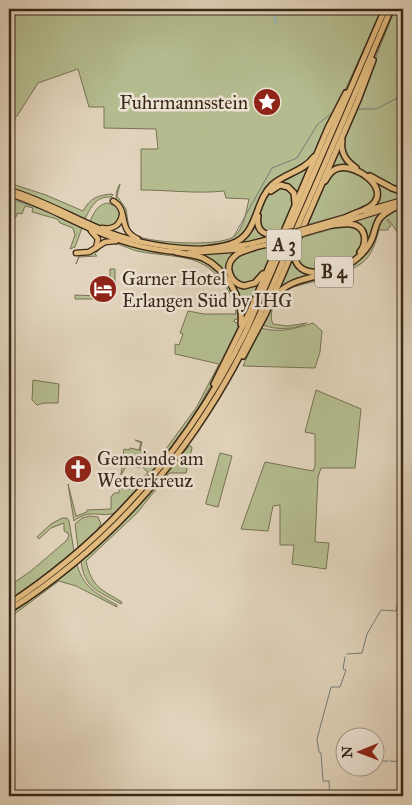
<svg xmlns="http://www.w3.org/2000/svg" width="412" height="805" viewBox="0 0 412 805" font-family="'IM FELL Great Primer',serif">
  <style>
    .green { fill: #b4bc8f; stroke: #777253 }
    .lines { fill: none; stroke-linecap: round; stroke-linejoin: round }
    .stream { stroke: #747d79; stroke-width: 1 }
    .canal { stroke: #9ab5bb; stroke-width: 2.5 }
    .trunk-casing { stroke: #3a2817; stroke-width: 7 }
    .motorway-casing { stroke: #3a2817; stroke-width: 8 }
    .trunk { stroke: #e0ba7e; stroke-width: 4.5 }
    .motorway { stroke: #e0ba7e; stroke-width: 5 }
    .trunk-bridge-casing { stroke: #3a2817; stroke-width: 7; stroke-linecap: butt }
    .motorway-bridge-casing { stroke: #3a2817; stroke-width: 8; stroke-linecap: butt }
    .trunk-bridge { stroke: #e0ba7e; stroke-width: 4.5 }
    .motorway-bridge { stroke: #e0ba7e; stroke-width: 5 }
    .labels { text-anchor: middle; dominant-baseline: central; stroke-width: 5; stroke-linejoin: round; paint-order: stroke }
    .shield { fill: #ece2d3; stroke: #6f604f; stroke-width: 1 }
    .shield-label { font-size: 18px; font-weight: bold; fill: #3a2817 }
    .poi-label { font-size: 19px; fill: #3a2817; stroke: #ece2d3; text-anchor: start }
  </style>
  <rect width="100%" height="100%" fill="#e1d3bb"/>
  <filter id="stains"><feTurbulence type="fractalNoise" baseFrequency=".004" numOctaves="4"/><feColorMatrix values="0 0 0 0 .2 0 0 0 0 .09 0 0 0 0 .02 0 0 0 .5 -.17"/></filter>
  <radialGradient id="worn" r=".72"><stop offset=".6" stop-color="#630" stop-opacity="0"/><stop offset="1" stop-color="#630" stop-opacity=".3"/></radialGradient>
  <!-- green -->
  <g class="green">
    <path d="M 9,9 L 382,9 L 341,99 L 312,158 C 305,166 295,168 287,174 C 279,180 264,193 259,201 C 251,213 253,231 238,240 C 218,252 148,248 130,233 C 125,228 122,216 119,209 C 116,200 114,193 120,184 L 117,196 L 126,209 L 129,228 C 131,232 134,234 137,236 C 153,243 218,247 233,237 C 244,230 246,211 249,199 L 226,198 L 224,191 C 197,194 169,190 141,190 L 141,149 L 158,149 L 156,129 L 104,128 L 104,107 L 89,107 L 78,69 L 38,83 L 17,116 L 9,124 Z"/>
    <path d="M 395,9 L 403,9 L 403,191 C 387,184 351,170 344,154 C 343,150 343,145 342,142 Z"/>
    <path d="M 340,143 C 345,172 380,181 403,192 L 403,198 L 366,210 L 377,200 L 372,180 L 343,166 L 325,178 Z"/>
    <path d="M 313,159 L 295,206 C 296,199 297,193 291,188 C 271,169 230,241 281,235 L 254,242 L 225,247 C 258,240 251,215 266,194 C 278,176 300,175 313,159 Z"/>
    <path d="M 348,169 L 369,179 L 375,187 L 374,201 L 363,209 L 306,225 L 327,179 L 337,170 Z"/>
    <path d="M 9,183 L 46,195 L 83,211 C 90,198 98,195 112,194 L 113,195 L 111,197 C 96,196 91,207 85,219 L 44,201 L 9,189 Z"/>
    <path d="M 280,186 L 291,190 L 294,202 L 282,232 L 268,234 L 263,231 C 256,210 262,198 280,186 Z"/>
    <path d="M 9,196 L 33,204 L 82,228 L 75,247 L 70,249 L 75,235 L 73,228 L 60,223 L 57,219 L 32,212 L 33,208 L 25,206 L 22,214 L 17,213 L 17,216 L 9,219 Z"/>
    <path d="M 107,203 L 118,207 C 121,217 120,219 113,226 L 103,227 L 90,221 C 94,213 97,205 107,203 Z"/>
    <path d="M 403,207 L 403,240 L 388,219 L 387,220 L 391,226 L 388,228 L 388,230 L 379,230 C 376,241 372,256 362,263 C 345,275 324,279 304,284 C 298,286 291,287 286,290 C 275,296 268,313 273,324 L 287,326 L 307,323 C 292,330 277,330 262,325 L 275,299 L 291,284 L 325,275 L 360,258 L 383,217 Z"/>
    <path d="M 394,208 C 368,220 377,243 354,261 C 335,275 310,273 289,283 C 283,286 279,291 274,295 L 292,253 C 294,258 294,264 298,268 C 303,273 310,273 316,273 C 332,272 347,267 359,256 C 375,239 362,223 342,224 Z"/>
    <path d="M 346,225 L 357,227 L 364,236 C 363,241 362,248 359,252 C 347,269 319,275 301,268 L 295,252 L 300,238 Z"/>
    <path d="M 111,241 L 154,251 L 189,255 L 206,261 L 221,274 L 235,296 L 241,320 L 235,319 L 234,322 L 241,324 L 220,369 L 192,419 L 151,474 L 115,513 C 99,518 90,508 74,521 L 68,484 L 76,516 L 87,512 L 87,510 L 111,509 L 111,497 L 114,493 L 119,493 L 119,488 L 130,489 L 130,487 L 127,486 L 128,484 L 134,489 L 148,472 L 141,466 L 139,468 L 132,464 L 127,465 L 121,475 L 124,449 L 129,450 L 130,448 L 139,450 L 141,443 L 135,440 L 142,442 L 140,451 L 143,450 L 142,453 L 160,457 L 196,408 L 219,364 L 175,354 L 175,344 L 179,345 L 183,334 L 180,333 L 188,311 L 204,314 L 236,314 C 235,297 220,275 206,266 C 188,254 158,256 137,251 C 128,249 117,241 107,244 C 103,245 99,250 95,254 L 97,256 L 79,257 L 76,264 L 80,254 C 97,253 97,245 111,241 Z"/>
    <path d="M 276,245 L 262,275 L 250,285 L 236,283 L 230,273 L 232,261 L 244,252 Z"/>
    <path d="M 242,251 L 238,252 L 228,272 L 243,287 L 263,275 L 244,321 L 243,312 L 221,272 L 196,254 Z"/>
    <path d="M 110,269 L 115,269 L 115,293 L 110,294 L 110,299 L 75,299 L 75,295 L 98,296 L 98,282 L 100,282 L 100,295 L 106,295 L 106,281 L 110,281 Z"/>
    <path d="M 313,323 L 322,331 L 320,352 L 315,368 L 243,366 L 260,328 C 281,333 294,329 313,323 Z"/>
    <path d="M 33,380 L 59,384 L 58,403 L 44,403 L 37,405 L 32,400 Z"/>
    <path d="M 316,390 L 361,409 L 355,468 L 321,468 L 318,477 L 315,542 L 329,543 L 326,569 L 292,564 L 294,545 L 280,545 L 280,505 L 273,506 L 268,531 L 241,529 L 265,462 L 313,471 L 315,466 L 315,434 L 305,432 Z"/>
    <path d="M 189,446 L 191,446 L 192,448 L 186,473 L 169,473 L 137,513 L 86,561 C 92,587 100,589 122,602 L 121,604 L 119,603 C 98,591 84,588 81,561 L 127,518 Z"/>
    <path d="M 220,453 L 232,456 L 218,507 L 206,504 L 206,502 Z"/>
    <path d="M 90,516 L 98,517 L 101,524 L 97,530 L 78,548 L 75,524 L 82,518 Z"/>
    <path d="M 62,518 L 67,518 L 69,521 L 74,551 L 35,582 L 9,600 L 9,586 L 31,571 L 66,541 L 69,536 L 68,533 L 64,531 L 64,523 L 51,528 L 39,539 L 37,537 L 51,524 Z"/>
    <path d="M 77,565 C 84,588 97,594 117,605 L 117,607 L 76,586 L 59,581 L 9,618 L 9,614 L 53,584 Z"/>
  </g>
  <g class="lines">
    <!-- stream -->
    <g class="stream">
      <path d="M 359,109 L 376,109 L 403,95"/>
      <path d="M 26,194 L 37,197"/>
      <path d="M 9,198 L 54,214"/>
      <path d="M 234,236 L 272,168 L 297,158 L 317,125 L 329,115"/>
      <path d="M 347,654 L 362,653 L 367,634 L 381,610 L 396,611 L 397,605 L 403,601"/>
      <path d="M 374,761 L 388,761"/>
      <path d="M 390,761 L 403,762"/>
      <path d="M 330,796 L 329,781 L 323,781 L 321,753 L 319,752 L 317,739 L 331,687 L 340,687 L 346,670 L 343,669 L 345,657"/>
    </g>
    <!-- canal -->
    <path class="canal" d="M 274,13 L 276,23"/>
    <defs>
      <g id="trunk">
        <path d="M 9,190 C 44,200 75,219 108,232 C 140,244 173,249 207,249"/>
        <path d="M 9,194 C 34,201 56,213 80,224 C 111,239 144,250 179,252"/>
        <path d="M 113,201 C 130,210 116,229 138,239"/>
        <path d="M 365,211 L 403,200"/>
        <path d="M 340,223 L 395,206"/>
        <path d="M 102,228 C 112,230 120,226 122,215"/>
        <path d="M 309,228 L 350,216"/>
        <path d="M 91,231 L 98,239 L 96,248"/>
        <path d="M 308,232 L 333,225"/>
        <path d="M 222,248 L 250,244 L 277,237"/>
        <path d="M 252,248 L 274,243"/>
        <path d="M 76,253 L 89,252 L 105,242 L 116,241"/>
        <path d="M 189,253 L 244,249"/>
      </g>
      <g id="motorway">
        <path d="M 342,140 C 340,153 346,161 356,168"/>
        <path d="M 370,176 L 392,188 L 403,192"/>
        <path d="M 325,181 C 328,175 333,169 339,168 C 356,164 391,188 372,205 C 365,211 354,213 347,217"/>
        <path d="M 271,191 L 280,185 L 288,187 L 294,193 L 295,203"/>
        <path d="M 258,216 C 256,229 262,235 275,235"/>
        <path d="M 331,225 C 338,225 345,223 351,224 C 366,226 368,242 360,252"/>
        <path d="M 253,248 C 247,250 240,251 235,256 C 223,266 230,283 244,286 L 255,283 L 263,274"/>
        <path d="M 204,249 C 213,248 223,247 231,244 C 258,236 254,202 272,185 C 285,173 303,172 314,157"/>
        <path d="M 295,249 C 292,268 306,274 322,272"/>
        <path d="M 176,252 C 185,254 195,255 203,258 C 226,269 244,300 241,324"/>
        <path d="M 275,297 C 293,273 328,280 351,263 C 361,256 369,248 373,236 C 375,230 376,223 380,218 C 386,211 395,208 403,203"/>
        <path d="M 243,356 L 266,313 L 358,100 L 373,60"/>
        <path d="M 214,384 L 251,309 L 328,128 L 346,93"/>
        <path d="M 9,604 C 114,535 191,443 246,331 L 385,9"/>
        <path d="M 9,610 C 100,553 174,472 227,379 C 257,327 279,269 303,214 C 333,146 362,77 391,9"/>
      </g>
    </defs>
    <!-- trunk casing -->
    <use href="#trunk" class="trunk-casing"/>
    <!-- motorway casing -->
    <use href="#motorway" class="motorway-casing"/>
    <!-- trunk -->
    <use href="#trunk" class="trunk"/>
    <!-- motorway -->
    <use href="#motorway" class="motorway"/>
    <defs>
      <g id="trunk-bridge">
        <path d="M 291,233 L 309,228"/>
        <path d="M 274,243 L 308,232"/>
      </g>
      <path id="motorway-bridge" d="M 275,235 L 294,232"/>
    </defs>
    <!-- trunk-bridge casing -->
    <use href="#trunk-bridge" class="trunk-bridge-casing"/>
    <!-- motorway-bridge casing -->
    <use href="#motorway-bridge" class="motorway-bridge-casing"/>
    <!-- trunk-bridge -->
    <use href="#trunk-bridge" class="trunk-bridge"/>
    <!-- motorway-bridge -->
    <use href="#motorway-bridge" class="motorway-bridge"/>
  </g>
  <!-- icons -->
  <defs>
    <symbol id="sight-disc" viewBox="-11 -11 22 22"><circle r="9.5" fill="#8f2418" stroke="#ece2d3"/><path d="M0-6L1.8-2.2L6-1.7L2.9 1.2L3.7 5.4L0 3.3L-3.7 5.4L-2.9 1.2L-6-1.7L-1.8-2.2Z" fill="#fff"/></symbol>
    <symbol id="hotel-disc" viewBox="-11 -11 22 22"><circle r="9.5" fill="#8f2418" stroke="#ece2d3"/><path d="M-6-4.5h1.5V1H6V5H4.5V3h-9V5H-6ZM-4 0a1.8 1.8 0 1 1 3.6 0ZM.5 0V-2.5h3Q6-2.5 6 0Z" fill="#fff"/></symbol>
    <symbol id="church-disc" viewBox="-11 -11 22 22"><circle r="9.5" fill="#8f2418" stroke="#ece2d3"/><path d="M-1.2-6h2.4v3.5h3.3v2.4h-3.3V6h-2.4V-.1h-3.3v-2.4h3.3Z" fill="#fff"/></symbol>
  </defs>
  <g fill-rule="evenodd">
    <use href="#sight-disc" x="251" y="86" width="32" height="32"/>
    <use href="#hotel-disc" x="87" y="273" width="32" height="32"/>
    <use href="#church-disc" x="62" y="453" width="32" height="32"/>
  </g>
  <g class="labels">
    <!-- shield labels -->
    <g class="shield">
      <rect x="266.5" y="229.5" width="35" height="31" rx="4"/>
      <rect x="315" y="256.5" width="38" height="31" rx="4"/>
    </g>
    <g class="shield-label">
      <text x="284" y="245">A 3</text>
      <text x="334" y="272">B 4</text>
    </g>
    <!-- poi labels -->
    <g class="poi-label">
      <text x="248" y="102" text-anchor="end">Fuhrmannsstein</text>
      <text x="122" y="278">Garner Hotel<tspan x="122" dy="22">Erlangen Süd by IHG</tspan></text>
      <text x="97" y="458">Gemeinde am<tspan x="97" dy="22">Wetterkreuz</tspan></text>
    </g>
  </g>
  <!-- margin -->
  <rect width="412" height="805" fill="none" stroke="#e1d3bb" stroke-width="30"/>
  <rect x="10" y="10" width="392" height="785" fill="none" stroke="#3a2817" stroke-width="2.5"/>
  <rect x="15" y="15" width="382" height="775" fill="none" stroke="#3a2817"/>
  <!-- north arrow -->
  <g transform="translate(360 752) rotate(269)"><circle r="24" fill="#ece2d3" stroke="#a59888"/>
  <path d="M0-4L9 19L0 12L-9 19Z" fill="#8f2418"/>
  <text y="-8" font-size="14" font-weight="bold" text-anchor="middle" fill="#3a2817">N</text>
  </g>
  <rect width="100%" height="100%" filter="url(#stains)"/>
  <rect width="100%" height="100%" fill="url(#worn)"/>
</svg>
